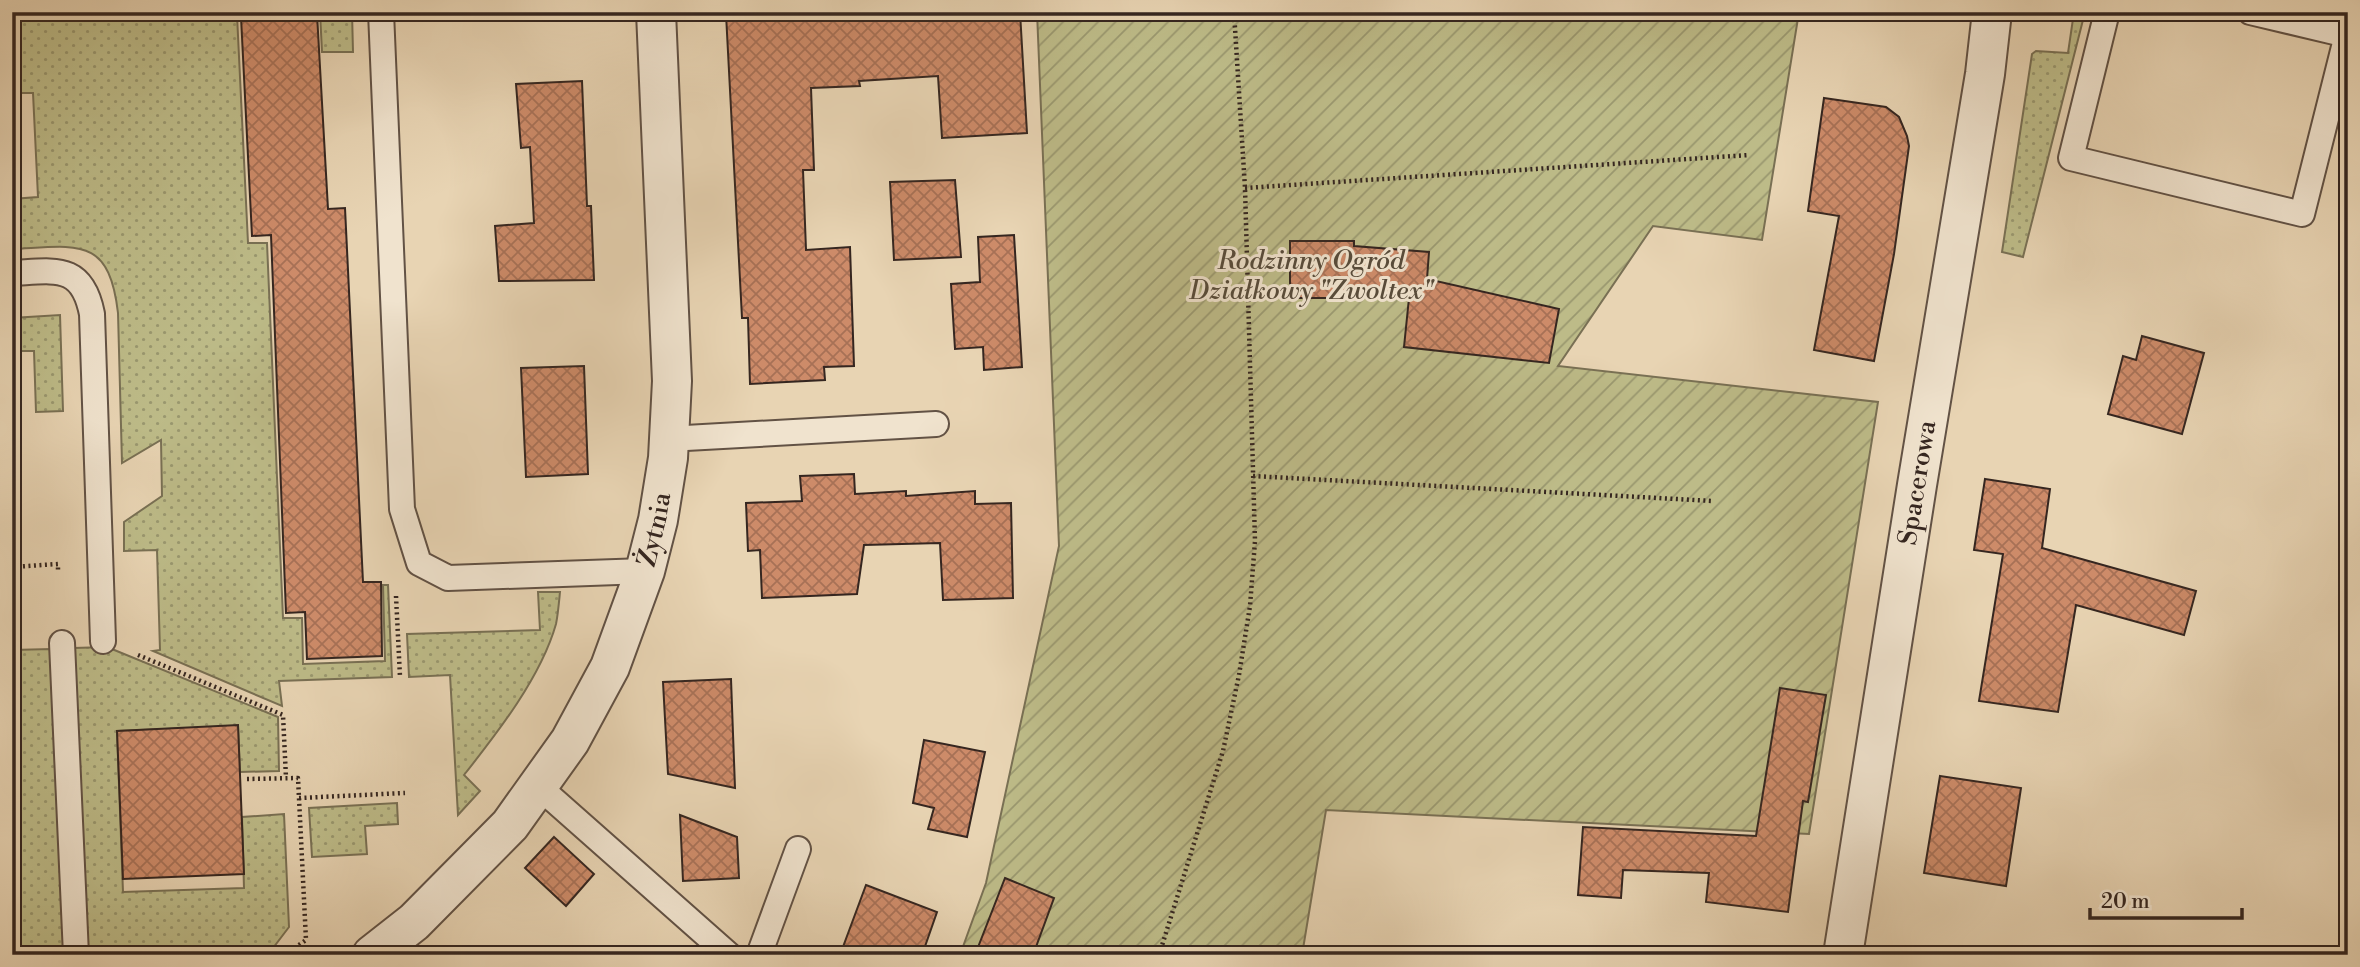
<svg xmlns="http://www.w3.org/2000/svg" width="2360" height="967" viewBox="0 0 2360 967" font-family="'Libre Bodoni',serif">
  <style>
    .grass { fill: url(#grass-dots); stroke: #797054; stroke-width: 2 }
    .garden { fill: url(#garden-furrows); stroke: #797054; stroke-width: 2 }
    .building { fill: url(#building-cross-hatch); stroke: #352620; stroke-width: 2 }
    .lines { fill: none; stroke-linecap: round; stroke-linejoin: round }
    .service-casing { stroke: #625245; stroke-width: 28 }
    .minor-casing { stroke: #625245; stroke-width: 42 }
    .path { stroke: #352620; stroke-width: 4.5; stroke-dasharray: 2 3.5; stroke-linecap: butt }
    .service { stroke: #f0e3ce; stroke-width: 24 }
    .minor { stroke: #f0e3ce; stroke-width: 38 }
    .labels { text-anchor: middle; dominant-baseline: central; stroke-width: 6; stroke-linejoin: round; paint-order: stroke }
    .park-label { font-size: 26px; font-style: italic; fill: #574b3a; stroke: #f0e3ce }
    .street-label { font-size: 26px; fill: #352620; stroke: #f0e3ce }
  </style>
  <defs>
    <pattern id="grass-dots" width="8" height="8" patternUnits="userSpaceOnUse" patternTransform="scale(1.75)"><rect width="8" height="8" fill="#bdbb88"/><path d="M2 2h.1M6 6h.1" fill="none" stroke="#9a986f" stroke-width="1.8" stroke-linecap="round"/></pattern>
    <pattern id="garden-furrows" width="10" height="10" patternUnits="userSpaceOnUse" patternTransform="scale(1.75)"><rect width="10" height="10" fill="#bdbb88"/><path d="M-1 1l2-2M0 10L10 0M9 11l2-2" fill="none" stroke="#9a986f"/></pattern>
    <pattern id="building-cross-hatch" width="8" height="8" patternUnits="userSpaceOnUse" patternTransform="scale(1.75)"><rect width="8" height="8" fill="#cd8b69"/><path d="M0 0l8 8M0 8l8-8" fill="none" stroke="#a77156"/></pattern>
  </defs>
  <rect width="100%" height="100%" fill="#e8d4b3"/>
  <filter id="stains"><feTurbulence type="fractalNoise" baseFrequency=".00286" numOctaves="4"/><feColorMatrix values="0 0 0 0 .2 0 0 0 0 .09 0 0 0 0 .02 0 0 0 .5 -.17"/></filter>
  <radialGradient id="worn" r=".72"><stop offset=".6" stop-color="#630" stop-opacity="0"/><stop offset="1" stop-color="#630" stop-opacity=".3"/></radialGradient>
  <!-- grass -->
  <g class="grass">
    <path d="M 12,12 L 274,12 L 237,15 L 248,243 L 267,243 L 283,618 L 302,618 L 303,664 L 385,661 L 383,585 L 388,585 L 392,677 L 279,681 L 282,706 L 153,651 L 160,650 L 157,550 L 124,551 L 124,522 L 162,496 L 161,440 L 122,463 L 118,313 C 109,235 77,246 12,249 L 12,199 L 38,197 L 33,93 L 12,93 Z"/>
    <path d="M 320,12 L 352,12 L 353,52 L 322,52 Z"/>
    <path d="M 2074,12 L 2085,12 L 2023,257 L 2002,252 L 2032,54 L 2036,51 L 2068,53 Z"/>
    <path d="M 60,315 L 63,411 L 36,412 L 34,351 L 12,351 L 12,318 Z"/>
    <path d="M 538,592 L 560,592 C 559,602 558,614 556,624 C 541,677 498,732 464,775 L 480,791 L 458,815 L 450,675 L 409,677 L 407,634 L 540,630 Z"/>
    <path d="M 107,647 L 278,717 L 279,771 L 240,772 L 238,726 L 117,731 L 123,892 L 244,888 L 242,817 L 284,814 L 289,927 L 273,948 L 262,955 L 88,955 L 74,648 Z"/>
    <path d="M 51,649 L 64,955 L 12,955 L 12,650 Z"/>
    <path d="M 397,803 L 398,824 L 365,826 L 367,854 L 312,857 L 309,808 Z"/>
  </g>
  <!-- garden -->
  <path class="garden" d="M 1037,12 L 1799,12 L 1762,240 L 1653,226 L 1558,366 L 1878,402 L 1809,834 L 1326,810 L 1302,955 L 960,955 L 986,883 L 1059,546 Z"/>
  <!-- building -->
  <g class="building">
    <path d="M 784,12 L 1020,12 L 1027,133 L 942,138 L 938,76 L 859,81 L 860,86 L 811,88 L 814,170 L 803,170 L 806,250 L 850,247 L 854,366 L 824,367 L 825,380 L 750,384 L 748,318 L 742,318 L 726,14 Z"/>
    <path d="M 317,14 L 328,209 L 345,208 L 363,582 L 381,582 L 382,656 L 307,659 L 305,612 L 286,613 L 271,235 L 252,236 L 241,17 Z"/>
    <path d="M 582,81 L 587,206 L 591,206 L 594,280 L 499,281 L 495,226 L 534,223 L 530,147 L 521,148 L 516,84 Z"/>
    <path d="M 1824,98 L 1886,107 L 1899,117 L 1907,136 L 1909,146 L 1894,254 L 1874,361 L 1814,350 L 1839,216 L 1808,211 Z"/>
    <path d="M 955,180 L 961,257 L 894,260 L 890,182 Z"/>
    <path d="M 1014,235 L 1022,367 L 984,370 L 983,347 L 955,349 L 951,284 L 980,282 L 978,237 Z"/>
    <path d="M 1290,241 L 1354,241 L 1354,246 L 1429,252 L 1427,279 L 1559,309 L 1549,363 L 1404,347 L 1409,298 L 1290,298 Z"/>
    <path d="M 2142,336 L 2204,353 L 2182,434 L 2108,414 L 2123,356 L 2136,360 Z"/>
    <path d="M 584,366 L 588,474 L 526,477 L 521,368 Z"/>
    <path d="M 854,474 L 855,494 L 906,491 L 906,496 L 975,491 L 975,504 L 1011,503 L 1013,598 L 943,600 L 940,543 L 864,545 L 857,594 L 762,598 L 760,550 L 748,551 L 746,503 L 802,501 L 800,476 Z"/>
    <path d="M 1985,479 L 2050,489 L 2042,548 L 2196,591 L 2184,635 L 2076,605 L 2058,712 L 1979,701 L 2003,554 L 1974,550 Z"/>
    <path d="M 731,679 L 735,788 L 668,774 L 663,682 Z"/>
    <path d="M 1780,688 L 1826,695 L 1808,802 L 1803,801 L 1788,912 L 1706,902 L 1709,873 L 1623,870 L 1621,898 L 1578,895 L 1583,827 L 1756,836 Z"/>
    <path d="M 238,725 L 244,874 L 123,879 L 117,731 Z"/>
    <path d="M 924,740 L 985,752 L 967,837 L 928,829 L 934,808 L 913,803 Z"/>
    <path d="M 1940,776 L 2021,788 L 2006,886 L 1924,873 Z"/>
    <path d="M 680,815 L 737,837 L 739,878 L 683,881 Z"/>
    <path d="M 554,837 L 594,874 L 566,906 L 525,868 Z"/>
    <path d="M 1005,878 L 1054,898 L 1033,955 L 975,955 Z"/>
    <path d="M 866,885 L 937,912 L 922,955 L 840,955 Z"/>
  </g>
  <g class="lines">
    <defs>
      <g id="service">
        <path d="M 381,12 L 402,509 L 419,563 L 448,578 L 645,571"/>
        <path d="M 2107,12 L 2071,158 L 2302,214 L 2347,35"/>
        <path d="M 2250,12 L 2347,35 L 2348,31"/>
        <path d="M 12,273 C 55,271 82,263 92,314 L 103,641"/>
        <path d="M 668,439 L 936,424"/>
        <path d="M 62,643 L 76,955"/>
        <path d="M 538,786 L 729,955"/>
        <path d="M 759,955 L 798,849"/>
      </g>
      <g id="minor">
        <path id="s1" d="M 372,955 L 414,922 L 510,825 L 570,741 L 610,667 L 645,571 L 658,520 L 668,458 L 672,381 L 656,12"/>
        <path id="s2" d="M 1843,955 L 1917,485 L 1985,74 L 1992,12"/>
      </g>
    </defs>
    <!-- service casing -->
    <use href="#service" class="service-casing"/>
    <!-- minor casing -->
    <use href="#minor" class="minor-casing"/>
    <!-- path -->
    <g class="path">
      <path d="M 1245,188 L 1749,155"/>
      <path d="M 1253,476 L 1713,501"/>
      <path d="M 12,567 L 58,564 L 58,570"/>
      <path d="M 396,596 L 400,677"/>
      <path d="M 138,655 L 283,715 L 286,778"/>
      <path d="M 247,779 L 298,778 L 306,940 L 285,955"/>
      <path d="M 299,798 L 405,793"/>
      <path d="M 1159,955 L 1223,751 L 1239,675 L 1250,606 L 1255,541 L 1245,188 L 1234,12"/>
    </g>
    <!-- service -->
    <use href="#service" class="service"/>
    <!-- minor -->
    <use href="#minor" class="minor"/>
  </g>
  <g class="labels">
    <!-- park labels -->
    <g class="park-label">
      <text x="1311" y="261">Rodzinny Ogród<tspan x="1311" dy="30">Działkowy "Zwoltex"</tspan></text>
    </g>
    <!-- street labels -->
    <g class="street-label">
      <text stroke="none"><textPath href="#s2" startOffset="478">Spacerowa</textPath></text>
      <text stroke="none"><textPath href="#s1" startOffset="522">Żytnia</textPath></text>
    </g>
  </g>
  <!-- margin -->
  <rect width="2360" height="967" fill="none" stroke="#e8d4b3" stroke-width="42"/>
  <rect x="14" y="14" width="2332" height="939" fill="none" stroke="#352620" stroke-width="3.5"/>
  <rect x="21" y="21" width="2318" height="925" fill="none" stroke="#352620" stroke-width="2"/>
  <!-- scale -->
  <path d="M2090 908v10h152v-10" fill="none" stroke="#352620" stroke-width="3.5"/>
  <text x="2101" y="908" font-size="21" fill="#352620" stroke="#f0e3ce" stroke-width="5" paint-order="stroke">20 m</text>
  <rect width="100%" height="100%" filter="url(#stains)"/>
  <rect width="100%" height="100%" fill="url(#worn)"/>
</svg>
